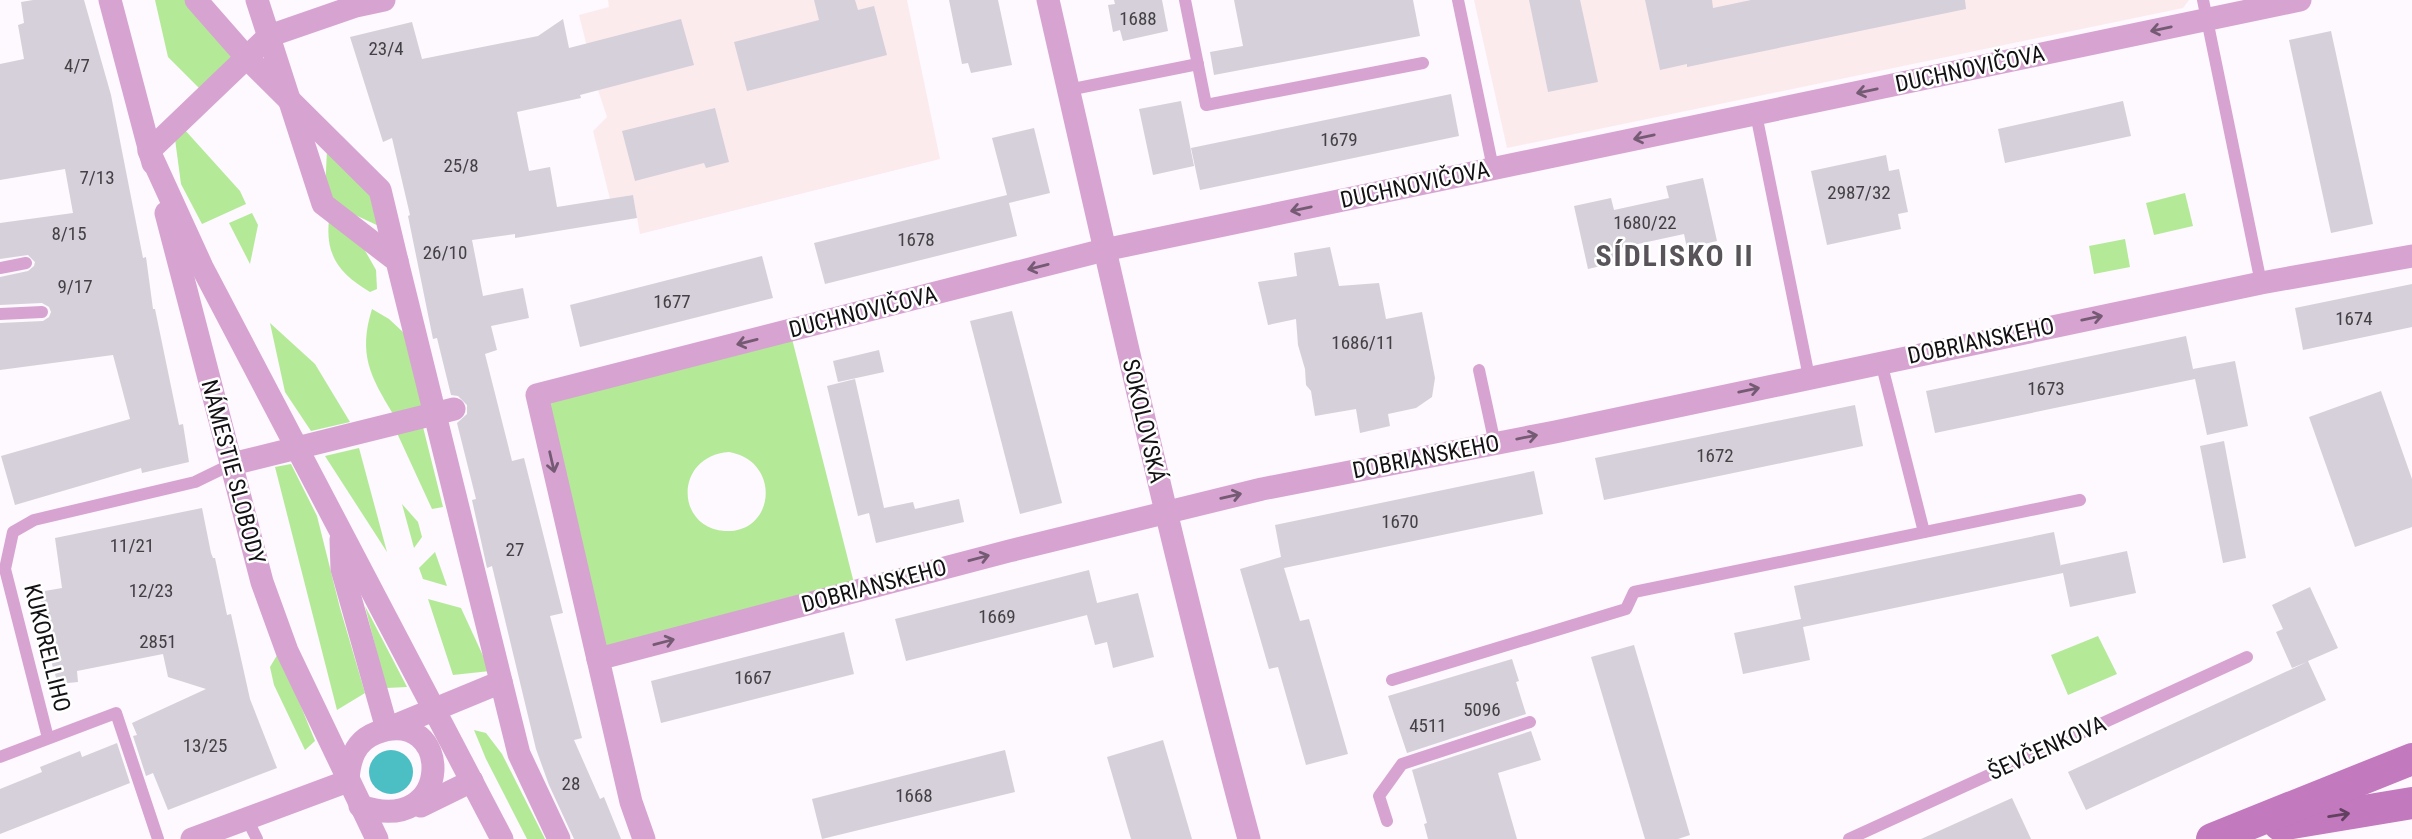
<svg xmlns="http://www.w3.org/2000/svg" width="2412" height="839" viewBox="0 0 2412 839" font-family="'Roboto Condensed',sans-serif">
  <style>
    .education { fill: #fcebed }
    .green { fill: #b4e998; fill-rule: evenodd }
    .water { fill: #4bbfc3 }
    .building { fill: #d5d0da }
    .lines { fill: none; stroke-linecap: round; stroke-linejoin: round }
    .lane { stroke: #d7a4d2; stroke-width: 12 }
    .street { stroke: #d7a4d2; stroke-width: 23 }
    .secondary { stroke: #c279be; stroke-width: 32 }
    .oneway { stroke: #755a73 }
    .oneway2 { stroke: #624060 }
    .labels { text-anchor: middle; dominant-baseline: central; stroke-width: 5; stroke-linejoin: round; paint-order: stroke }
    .number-label { font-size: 19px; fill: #444146 }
    .street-label { font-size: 23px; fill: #131114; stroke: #fff }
    .district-label { font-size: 30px; font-weight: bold; letter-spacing: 2px; fill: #59535a; stroke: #fff }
  </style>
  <rect width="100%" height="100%" fill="#fef8ff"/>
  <!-- education -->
  <g class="education">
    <path d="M 608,0 L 907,0 L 940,159 L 640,234 L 633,195 L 610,199 L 593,131 L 607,117 L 598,90 L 579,15 L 609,7 Z"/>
    <path d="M 1474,0 L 2189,0 L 2183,8 L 1507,148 Z"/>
  </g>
  <!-- green -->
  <g class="green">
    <path d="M 155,0 L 186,0 L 237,57 L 201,90 L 168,57 Z"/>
    <path d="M 184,129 L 240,191 L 246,204 L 202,224 L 181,184 L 175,139 Z"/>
    <path d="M 327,150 L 374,195 L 381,227 L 351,213 L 325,192 Z"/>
    <path d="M 2185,193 L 2193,226 L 2154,235 L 2146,203 Z"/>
    <path d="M 252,213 L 258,225 L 250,264 L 229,223 Z"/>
    <path d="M 329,220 L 363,247 L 376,270 L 377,289 L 370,292 C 340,274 325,256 329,220 Z"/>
    <path d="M 2125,239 L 2130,267 L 2094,274 L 2089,246 Z"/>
    <path d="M 372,309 L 389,319 L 404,333 L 423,407 L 393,414 C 370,376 358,354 372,309 Z"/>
    <path d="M 270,323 L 315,364 L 350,422 L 311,431 L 285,392 Z"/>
    <path d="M 790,331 L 856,591 L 598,659 L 537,395 ZM 729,452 C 782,461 775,534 725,531 C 675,528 674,456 729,452 Z"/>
    <path d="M 423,427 L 443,507 L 432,509 L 397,433 Z"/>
    <path d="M 359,448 L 387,552 L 325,456 Z"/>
    <path d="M 291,464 L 317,516 L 340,608 L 365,693 L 337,710 L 275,467 Z"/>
    <path d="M 402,504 L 418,522 L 422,537 L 414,548 Z"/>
    <path d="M 435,552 L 447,586 L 423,579 L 419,568 Z"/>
    <path d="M 428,599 L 461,608 L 490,671 L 453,675 Z"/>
    <path d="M 365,606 L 407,687 L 386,688 Z"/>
    <path d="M 2098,636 L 2117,674 L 2068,695 L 2051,655 Z"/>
    <path d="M 279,652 L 315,741 L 305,750 L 274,685 L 270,667 Z"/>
    <path d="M 474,730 L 486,733 L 502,754 L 545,839 L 527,839 L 486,759 Z"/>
  </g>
  <!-- water -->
  <circle class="water" cx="391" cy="772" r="22"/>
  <!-- building -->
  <g class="building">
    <path d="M 33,0 L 84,0 L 111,95 L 143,258 L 146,257 L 153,309 L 155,309 L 179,425 L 183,424 L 189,462 L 142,473 L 141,468 L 15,505 L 1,456 L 130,419 L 113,355 L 0,370 L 0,323 L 43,321 L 49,317 L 51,312 L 49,307 L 42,303 L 0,305 L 0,277 L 28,271 L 34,266 L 35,262 L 28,255 L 0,259 L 0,223 L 73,213 L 65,169 L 0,180 L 0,64 L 24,59 L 18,25 L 24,23 L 21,2 Z"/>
    <path d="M 814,0 L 855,0 L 858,10 L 874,6 L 887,55 L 747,91 L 734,42 L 819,20 Z"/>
    <path d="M 949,0 L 998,0 L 1012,65 L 971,73 L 968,63 L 962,64 Z"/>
    <path d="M 1114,0 L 1162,0 L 1168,31 L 1123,41 L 1120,30 L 1113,32 L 1108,5 L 1115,4 Z"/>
    <path d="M 1234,0 L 1413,0 L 1420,36 L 1214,75 L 1210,52 L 1243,46 Z"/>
    <path d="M 1529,0 L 1580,0 L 1598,82 L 1548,92 Z"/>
    <path d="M 1645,0 L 1712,0 L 1713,8 L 1751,0 L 1965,0 L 1966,9 L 1687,67 L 1687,64 L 1660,70 Z"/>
    <path d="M 563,19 L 569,48 L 681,19 L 694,65 L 580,95 L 581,98 L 517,112 L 529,171 L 550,167 L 557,207 L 633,195 L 637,218 L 515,238 L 515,234 L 472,240 L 483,296 L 523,288 L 529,318 L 491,326 L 497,350 L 485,354 L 512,461 L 524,458 L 563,613 L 550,616 L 582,738 L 574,740 L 600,799 L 604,797 L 621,839 L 574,839 L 549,785 L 536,749 L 492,566 L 487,568 L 472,500 L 476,499 L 457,423 L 467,414 L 467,405 L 458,396 L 451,395 L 437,338 L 433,339 L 408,216 L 410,215 L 392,138 L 383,142 L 350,37 L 412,22 L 422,59 L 538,36 Z"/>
    <path d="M 2331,31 L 2373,224 L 2331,233 L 2289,40 Z"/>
    <path d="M 1451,94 L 1459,136 L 1200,190 L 1191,148 Z"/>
    <path d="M 1181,101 L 1194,166 L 1153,175 L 1139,109 Z"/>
    <path d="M 2123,101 L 2131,136 L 2005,163 L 1998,129 Z"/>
    <path d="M 715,108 L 729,162 L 706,168 L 704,163 L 635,181 L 622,131 Z"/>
    <path d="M 1034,128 L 1050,193 L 1009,203 L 1017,236 L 825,284 L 814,243 L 1007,195 L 992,138 Z"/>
    <path d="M 1886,155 L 1889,171 L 1899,169 L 1908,212 L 1898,214 L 1901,229 L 1827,245 L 1811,171 Z"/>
    <path d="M 1703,178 L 1717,241 L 1687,248 L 1684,234 L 1615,249 L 1618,262 L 1588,269 L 1574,206 L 1611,198 L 1614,210 L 1669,198 L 1666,186 Z"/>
    <path d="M 1330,247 L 1339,286 L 1379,283 L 1386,319 L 1422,312 L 1435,378 L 1432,397 L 1416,408 L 1388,414 L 1390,426 L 1360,433 L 1356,409 L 1315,416 L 1311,391 L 1306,385 L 1305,369 L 1298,345 L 1296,319 L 1268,325 L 1258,282 L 1297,276 L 1294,253 Z"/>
    <path d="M 762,256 L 773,298 L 580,347 L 570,305 Z"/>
    <path d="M 2412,284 L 2412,327 L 2303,350 L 2295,308 Z"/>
    <path d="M 1012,311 L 1062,503 L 1020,514 L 970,321 Z"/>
    <path d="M 2186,336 L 2193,369 L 2235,361 L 2248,426 L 2207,435 L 2195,379 L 1935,433 L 1926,391 Z"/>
    <path d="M 879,350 L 884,372 L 838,382 L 833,361 Z"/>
    <path d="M 855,379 L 884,508 L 913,502 L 915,509 L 959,499 L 964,522 L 876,543 L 869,513 L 858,516 L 827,386 Z"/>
    <path d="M 2381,391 L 2412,479 L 2412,527 L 2355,547 L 2309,417 Z"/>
    <path d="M 1855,405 L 1863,446 L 1604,500 L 1595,458 Z"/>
    <path d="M 2224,441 L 2246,558 L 2223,563 L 2200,446 Z"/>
    <path d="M 1534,471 L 1543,514 L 1284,568 L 1300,621 L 1309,619 L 1348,754 L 1306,765 L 1278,667 L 1269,669 L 1240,569 L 1281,557 L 1275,525 Z"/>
    <path d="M 202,508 L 211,553 L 213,558 L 215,558 L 227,615 L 231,614 L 250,699 L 277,768 L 168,810 L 153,773 L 146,776 L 133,736 L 137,735 L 132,723 L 206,689 L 168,677 L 163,654 L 77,671 L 78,682 L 58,684 L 48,651 L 50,650 L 39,592 L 62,588 L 55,538 Z"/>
    <path d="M 2054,532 L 2061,567 L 2061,565 L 2127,551 L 2136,593 L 2070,607 L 2063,573 L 1803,627 L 1810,660 L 1743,674 L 1734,633 L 1801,619 L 1794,586 Z"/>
    <path d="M 1089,570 L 1097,603 L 1138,593 L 1154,657 L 1113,668 L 1107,642 L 1095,645 L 1087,615 L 906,661 L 895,619 Z"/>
    <path d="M 2310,587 L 2338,648 L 2308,661 L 2326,700 L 2086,810 L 2068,772 L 2307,662 L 2292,668 L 2276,632 L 2283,629 L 2272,605 Z"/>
    <path d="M 844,632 L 854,674 L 661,723 L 651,681 Z"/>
    <path d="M 1634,645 L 1690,835 L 1678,839 L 1645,839 L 1591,657 Z"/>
    <path d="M 1512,659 L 1519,681 L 1516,682 L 1526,714 L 1407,753 L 1388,696 Z"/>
    <path d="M 1531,731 L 1541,760 L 1498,773 L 1517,839 L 1428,839 L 1424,824 L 1427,823 L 1412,770 Z"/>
    <path d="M 1163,740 L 1192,839 L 1131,839 L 1107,757 Z"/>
    <path d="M 117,743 L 130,783 L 0,834 L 0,789 L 42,772 L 40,767 L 80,751 L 82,757 Z"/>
    <path d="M 1005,750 L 1015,792 L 822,839 L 812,799 Z"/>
    <path d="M 2012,798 L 2031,839 L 1921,839 Z"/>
  </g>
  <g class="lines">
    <!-- lane -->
    <g class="lane">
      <path d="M 1185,0 L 1206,105 L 1423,63"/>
      <path d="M 1458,0 L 1493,168"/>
      <path d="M 2203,0 L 2261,283"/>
      <path d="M 1068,90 L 1198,64"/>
      <path d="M 1756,114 L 1809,377"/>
      <path d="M 0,268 L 26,263"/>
      <path d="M 0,314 L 42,312"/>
      <path d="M 1881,362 L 1924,532"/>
      <path d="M 1479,370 L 1495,444"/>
      <path d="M 1392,680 L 1626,609 L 1634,592 L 2080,500"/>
      <path d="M 48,738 L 5,569 L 13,532 L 34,520 L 195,482 L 232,464"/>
      <path d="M 0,757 L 116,713 L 158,839"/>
      <path d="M 247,819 L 257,839"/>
      <path d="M 1387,821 L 1379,796 L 1402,764 L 1530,722"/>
      <path d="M 1849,839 L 2247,657"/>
    </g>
    <!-- street -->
    <g class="street">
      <path d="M 110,0 L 153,163"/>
      <path d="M 196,0 L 247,58 L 380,190 L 397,261"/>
      <path d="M 257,0 L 323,204 L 397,261 L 519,754 L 559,839"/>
      <path d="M 384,0 L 356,6 L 269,36 L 149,151 L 202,267 L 502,839"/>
      <path d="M 1048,0 C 1112,280 1174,561 1249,839"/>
      <path d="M 166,213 L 262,582 L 287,651 L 377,839"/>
      <path d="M 232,464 L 454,409"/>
      <path d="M 341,539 L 342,569 L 387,729 L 501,682"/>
      <path d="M 598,659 L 1009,551 L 1262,489 L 1555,432 L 2261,283 L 2412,256"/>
      <path d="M 421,806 L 472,781"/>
      <path d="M 192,839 L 348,781 C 349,760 355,741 376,733 C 453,704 456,839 360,806"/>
      <path d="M 644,839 L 631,802 L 537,395 L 1104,250 L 2300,0"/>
    </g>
    <!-- secondary -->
    <g class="secondary">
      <path d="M 2280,825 L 2412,803"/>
      <path d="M 2212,839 L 2412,759"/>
    </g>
  </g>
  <!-- one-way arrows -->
  <defs><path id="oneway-shaft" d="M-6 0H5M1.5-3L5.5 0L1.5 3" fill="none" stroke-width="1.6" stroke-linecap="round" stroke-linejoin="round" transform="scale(1.75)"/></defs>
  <g class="oneway">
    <use href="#oneway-shaft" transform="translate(2161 29) rotate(168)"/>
    <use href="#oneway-shaft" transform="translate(1867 91) rotate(168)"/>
    <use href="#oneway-shaft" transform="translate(1644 137) rotate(168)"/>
    <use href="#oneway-shaft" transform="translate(1301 209) rotate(168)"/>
    <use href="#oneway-shaft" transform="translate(1038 267) rotate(166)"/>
    <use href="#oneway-shaft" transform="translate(2092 318) rotate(-12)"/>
    <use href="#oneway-shaft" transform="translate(747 342) rotate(166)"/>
    <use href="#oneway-shaft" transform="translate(1749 390) rotate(-12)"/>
    <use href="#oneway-shaft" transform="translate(1527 437) rotate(-11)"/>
    <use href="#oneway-shaft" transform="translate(552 462) rotate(77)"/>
    <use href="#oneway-shaft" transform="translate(1231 496) rotate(-13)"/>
    <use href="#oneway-shaft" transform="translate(979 558) rotate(-15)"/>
    <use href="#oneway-shaft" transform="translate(664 642) rotate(-15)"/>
  </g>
  <use class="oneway2" href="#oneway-shaft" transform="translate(2339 815) rotate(-9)"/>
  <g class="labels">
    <!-- number labels -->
    <g class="number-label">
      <text x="1138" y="18">1688</text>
      <text x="386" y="48">23/4</text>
      <text x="77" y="65">4/7</text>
      <text x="1339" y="139">1679</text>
      <text x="461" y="165">25/8</text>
      <text x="97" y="177">7/13</text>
      <text x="1859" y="192">2987/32</text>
      <text x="1645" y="222">1680/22</text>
      <text x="69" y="233">8/15</text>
      <text x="916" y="239">1678</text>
      <text x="445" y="252">26/10</text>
      <text x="75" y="286">9/17</text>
      <text x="672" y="301">1677</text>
      <text x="2354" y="318">1674</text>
      <text x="1363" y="342">1686/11</text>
      <text x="2046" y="388">1673</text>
      <text x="1715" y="455">1672</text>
      <text x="1400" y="521">1670</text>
      <text x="132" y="545">11/21</text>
      <text x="515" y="549">27</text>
      <text x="151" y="590">12/23</text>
      <text x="997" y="616">1669</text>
      <text x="158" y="641">2851</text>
      <text x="753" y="677">1667</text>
      <text x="1482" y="709">5096</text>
      <text x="1428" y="725">4511</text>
      <text x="205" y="745">13/25</text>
      <text x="571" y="783">28</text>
      <text x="914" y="795">1668</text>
    </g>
    <!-- street labels -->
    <g class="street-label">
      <text transform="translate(1970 69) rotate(-12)">DUCHNOVIČOVA</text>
      <text transform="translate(1415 185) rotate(-12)">DUCHNOVIČOVA</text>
      <text transform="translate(863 312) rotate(-14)">DUCHNOVIČOVA</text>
      <text transform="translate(1981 341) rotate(-12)">DOBRIANSKEHO</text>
      <text transform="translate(1144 421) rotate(77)">SOKOLOVSKÁ</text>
      <text transform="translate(1426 457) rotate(-11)">DOBRIANSKEHO</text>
      <text transform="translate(233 472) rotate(75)">NÁMESTIE SLOBODY</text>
      <text transform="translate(874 586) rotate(-15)">DOBRIANSKEHO</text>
      <text transform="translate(47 648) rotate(76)">KUKORELLIHO</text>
      <text transform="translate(2047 748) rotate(-24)">ŠEVČENKOVA</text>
    </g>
    <!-- district labels -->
    <g class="district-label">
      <text x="1675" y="255">SÍDLISKO II</text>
    </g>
  </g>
</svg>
